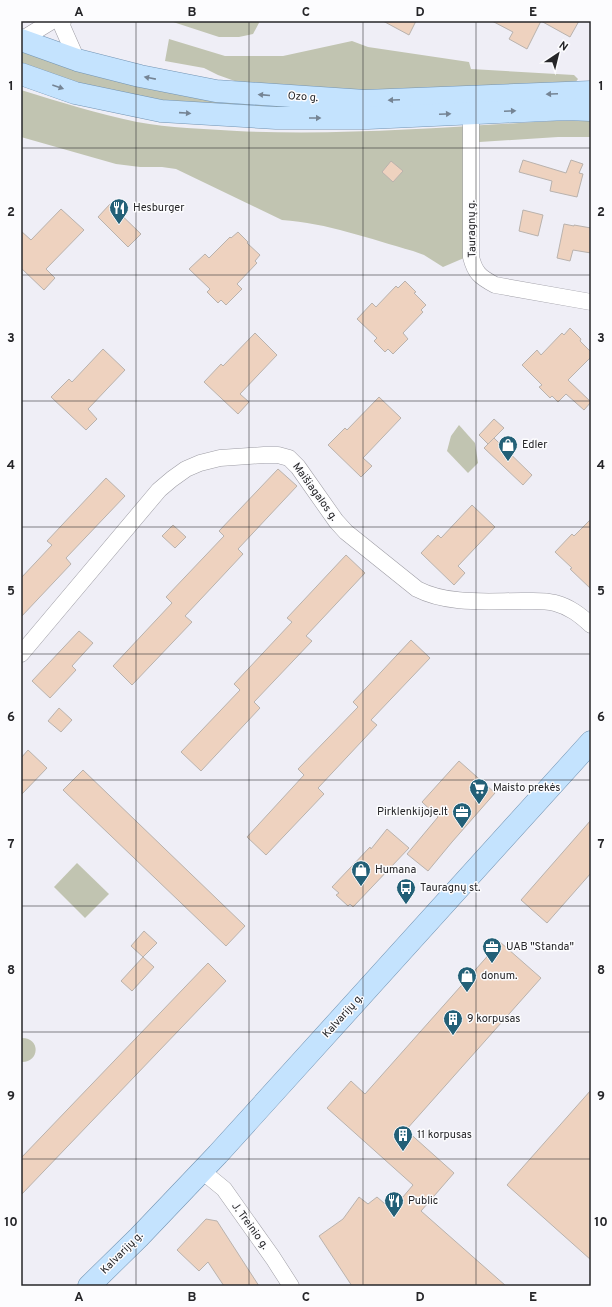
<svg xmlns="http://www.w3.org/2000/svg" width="612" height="1307" viewBox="0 0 612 1307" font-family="Overpass,sans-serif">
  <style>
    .green { fill: #c1c4b1 }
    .building { fill: #eed2bf; stroke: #b9b2ad }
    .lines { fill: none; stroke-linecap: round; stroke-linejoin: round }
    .minor-casing { stroke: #9e9da5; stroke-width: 17 }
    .primary-casing { stroke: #7394b3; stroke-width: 23 }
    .minor { stroke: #fff; stroke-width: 16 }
    .primary { stroke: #c4e3fe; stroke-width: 22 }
    .oneway { fill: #758494 }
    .grid { fill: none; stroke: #262629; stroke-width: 1; stroke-opacity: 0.55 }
    .labels { text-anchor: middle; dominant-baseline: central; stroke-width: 3; stroke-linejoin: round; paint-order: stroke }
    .street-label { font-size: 11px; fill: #262629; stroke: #fcfcfe }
    .poi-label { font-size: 11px; fill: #262629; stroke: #fcfcfe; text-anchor: start }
    .neatline { fill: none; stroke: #262629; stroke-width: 1.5 }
    .grid-label { font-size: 13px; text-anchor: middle; font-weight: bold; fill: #262629 }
  </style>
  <rect width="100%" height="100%" fill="#efeef6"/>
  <!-- green -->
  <g class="green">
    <path d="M 170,21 L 260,21 L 253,34 L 239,37 L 219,37 Z"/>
    <path d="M 169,39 L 225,56 L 283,56 L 352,41 L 368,47 L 469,62 L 471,69 L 574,75 L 578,79 L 575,83 L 397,92 L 246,85 L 218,75 L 204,68 L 165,61 Z"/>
    <path d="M 21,50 L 315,109 L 317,111 L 123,98 L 21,67 Z"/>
    <path d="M 21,90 C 60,102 98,114 137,122 C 170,128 204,129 237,131 C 342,136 448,127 553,121 L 591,120 L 591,137 L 558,137 L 464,143 L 464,258 L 443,267 L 424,255 L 413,251 C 370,239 327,223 282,220 L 176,169 L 162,167 L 140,167 L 116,164 L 21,137 Z"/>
    <path d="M 459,425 L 475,443 L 478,463 L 468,473 L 447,451 L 451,436 Z"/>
    <path d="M 77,863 L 109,894 L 85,918 L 54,887 Z"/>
    <path d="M 21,1038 C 41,1037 40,1063 21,1062 Z"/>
  </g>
  <!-- building -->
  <g class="building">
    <path d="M 383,21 L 416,21 L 409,35 Z"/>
    <path d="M 492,21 L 579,21 L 570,37 L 541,21 L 527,49 L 509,39 L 513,32 Z"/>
    <path d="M 523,160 L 566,173 L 571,160 L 583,164 L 579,173 L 583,174 L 577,197 L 550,191 L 552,181 L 519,172 Z"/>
    <path d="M 391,161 L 403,171 L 393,182 L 382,172 Z"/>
    <path d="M 110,204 L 141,234 L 128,247 L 98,217 Z"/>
    <path d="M 61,209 L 84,230 L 46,269 L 55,278 L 44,290 L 21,268 L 21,231 L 31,240 Z"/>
    <path d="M 523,210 L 543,215 L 538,236 L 519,231 Z"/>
    <path d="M 564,224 L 574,226 L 574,225 L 591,228 L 591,253 L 573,250 L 570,261 L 557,258 Z"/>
    <path d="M 238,232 L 248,242 L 247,243 L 260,255 L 255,261 L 257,263 L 237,284 L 242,289 L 226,305 L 221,300 L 218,303 L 207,292 L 210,289 L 189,269 L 205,254 L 209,258 L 230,237 L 231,238 Z"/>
    <path d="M 405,281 L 416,292 L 414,293 L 426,305 L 421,310 L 423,312 L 403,333 L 408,339 L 393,354 L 388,349 L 385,352 L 374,341 L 377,338 L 357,319 L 372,303 L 376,307 L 396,286 L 398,288 Z"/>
    <path d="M 570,328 L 581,339 L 580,341 L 591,352 L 591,357 L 568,380 L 591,402 L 584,410 L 566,394 L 558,402 L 552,396 L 550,398 L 539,387 L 542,385 L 522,365 L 537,350 L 541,355 L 562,333 L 564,335 Z"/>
    <path d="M 255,333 L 277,355 L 240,394 L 249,402 L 238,414 L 204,382 L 221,364 L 223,366 Z"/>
    <path d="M 103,349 L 125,370 L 88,409 L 97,419 L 86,430 L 51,397 L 69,379 L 72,382 Z"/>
    <path d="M 379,397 L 401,418 L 363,458 L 372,466 L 361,477 L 328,445 L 345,428 L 347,430 Z"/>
    <path d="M 494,419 L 504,428 L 488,444 L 479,435 Z"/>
    <path d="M 494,438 L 532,475 L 523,485 L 484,448 Z"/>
    <path d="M 278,469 L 297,486 L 238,549 L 243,554 L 185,616 L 192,622 L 132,685 L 113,666 L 172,603 L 166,597 L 224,536 L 219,531 Z"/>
    <path d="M 106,478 L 125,496 L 66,558 L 71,564 L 21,617 L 21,578 L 52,545 L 47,541 Z"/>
    <path d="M 472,505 L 495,527 L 458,566 L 465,573 L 454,585 L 421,553 L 438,535 L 441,538 Z"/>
    <path d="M 591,519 L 591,589 L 570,569 L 572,568 L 555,552 L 572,534 L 574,536 Z"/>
    <path d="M 173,525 L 186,537 L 175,548 L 162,536 Z"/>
    <path d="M 346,555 L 365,573 L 306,636 L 312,641 L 254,702 L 260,708 L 201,771 L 181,752 L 240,690 L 234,684 L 292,622 L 287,618 Z"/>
    <path d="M 79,631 L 93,643 L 72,666 L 76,670 L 50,698 L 32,681 Z"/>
    <path d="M 411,640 L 430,658 L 371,720 L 377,725 L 318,788 L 324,794 L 266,855 L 247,837 L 304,775 L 298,769 L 358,707 L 353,702 Z"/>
    <path d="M 59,708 L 72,720 L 61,732 L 48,721 Z"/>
    <path d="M 28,750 L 47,768 L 21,795 L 21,758 Z"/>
    <path d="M 459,761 L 495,793 L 452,842 L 428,871 L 407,854 L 438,817 L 422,802 Z"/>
    <path d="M 83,770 L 245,926 L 226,946 L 63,790 Z"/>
    <path d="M 591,820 L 591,873 L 547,923 L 521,900 Z"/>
    <path d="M 387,829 L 409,848 L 353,907 L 350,904 L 348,906 L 336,895 L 339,893 L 332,887 L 370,847 L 371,849 Z"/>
    <path d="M 144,931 L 157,943 L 143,957 L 131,946 Z"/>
    <path d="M 500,942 L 541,978 L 406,1130 L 454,1173 L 421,1211 L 506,1286 L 352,1286 L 319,1236 L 343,1219 L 359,1197 L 368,1204 L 377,1197 L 392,1210 L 413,1185 L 327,1108 L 351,1081 L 365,1094 Z"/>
    <path d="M 143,957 L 154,967 L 132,991 L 121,981 Z"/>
    <path d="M 208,963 L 226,981 L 21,1195 L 21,1158 Z"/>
    <path d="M 591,1090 L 591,1260 L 507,1185 Z"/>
    <path d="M 206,1219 L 217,1221 L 259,1286 L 224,1286 L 208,1262 L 199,1271 L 177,1250 Z"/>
  </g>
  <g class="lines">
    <defs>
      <g id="minor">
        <path d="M 63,21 L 62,26 L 77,60"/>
        <path d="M 21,40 L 52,21"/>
        <path d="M 471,113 L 471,257 C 475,273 480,277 495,285 L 591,302"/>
        <path d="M 21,654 L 159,490 L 172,479 L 186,469 L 200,463 L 220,458 L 264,455 L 278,455 L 289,458 L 298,467 L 336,521 L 346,532 L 417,589 C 448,605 487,601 522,601 C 533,601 545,600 555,603 C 570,607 580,615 591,625"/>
        <path d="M 202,1171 L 224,1189 L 273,1258 L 291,1286"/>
      </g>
      <g id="primary">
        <path d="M 21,40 L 77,60 L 140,76 L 216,91 L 365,101 L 591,92"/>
        <path d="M 21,74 L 75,93 L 161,111 L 276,118 L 368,118 L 567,109 L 591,110"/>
        <path d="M 89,1286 L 139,1237 L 218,1154 L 591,742"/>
      </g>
    </defs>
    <!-- minor casing -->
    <use href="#minor" class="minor-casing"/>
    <!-- primary casing -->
    <use href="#primary" class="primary-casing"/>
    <!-- minor -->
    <use href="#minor" class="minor"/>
    <!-- primary -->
    <use href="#primary" class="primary"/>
  </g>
  <!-- one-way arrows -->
  <defs><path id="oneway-solid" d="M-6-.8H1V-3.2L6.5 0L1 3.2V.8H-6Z"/></defs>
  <g class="oneway">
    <use href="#oneway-solid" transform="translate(150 78) rotate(-169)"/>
    <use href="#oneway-solid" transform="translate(58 87) rotate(19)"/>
    <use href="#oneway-solid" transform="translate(552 94) rotate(177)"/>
    <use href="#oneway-solid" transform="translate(264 95) rotate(-175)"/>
    <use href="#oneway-solid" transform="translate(394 100) rotate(178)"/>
    <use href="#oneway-solid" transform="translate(510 111) rotate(-2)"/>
    <use href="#oneway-solid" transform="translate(185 113) rotate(4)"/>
    <use href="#oneway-solid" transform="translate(445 114) rotate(-3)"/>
    <use href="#oneway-solid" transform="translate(315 118)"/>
  </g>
  <!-- grid -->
  <path class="grid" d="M 136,21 L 136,1286M 249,21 L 249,1286M 363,21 L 363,1286M 476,21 L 476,1286M 21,148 L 591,148M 21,275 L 591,275M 21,401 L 591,401M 21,527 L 591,527M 21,654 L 591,654M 21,780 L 591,780M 21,906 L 591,906M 21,1032 L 591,1032M 21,1159 L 591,1159"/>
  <!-- icons -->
  <defs>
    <symbol id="restaurant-pin" viewBox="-11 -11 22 30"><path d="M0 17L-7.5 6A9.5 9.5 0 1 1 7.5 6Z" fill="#236077" stroke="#fcfcfe"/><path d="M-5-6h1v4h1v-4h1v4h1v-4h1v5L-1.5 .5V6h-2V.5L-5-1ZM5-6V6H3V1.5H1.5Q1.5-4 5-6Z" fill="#fff"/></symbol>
    <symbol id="shop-pin" viewBox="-11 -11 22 30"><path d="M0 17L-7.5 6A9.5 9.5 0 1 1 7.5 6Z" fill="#236077" stroke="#fcfcfe"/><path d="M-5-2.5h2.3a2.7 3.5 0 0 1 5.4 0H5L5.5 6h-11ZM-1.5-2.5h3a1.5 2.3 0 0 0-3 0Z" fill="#fff"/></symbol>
    <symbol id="supermarket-pin" viewBox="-11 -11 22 30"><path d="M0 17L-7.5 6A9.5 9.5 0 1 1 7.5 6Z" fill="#236077" stroke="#fcfcfe"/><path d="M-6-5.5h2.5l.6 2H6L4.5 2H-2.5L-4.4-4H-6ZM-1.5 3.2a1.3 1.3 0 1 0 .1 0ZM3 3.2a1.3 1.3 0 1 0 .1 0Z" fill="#fff"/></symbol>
    <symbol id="office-pin" viewBox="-11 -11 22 30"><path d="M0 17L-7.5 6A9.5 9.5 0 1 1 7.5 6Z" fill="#236077" stroke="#fcfcfe"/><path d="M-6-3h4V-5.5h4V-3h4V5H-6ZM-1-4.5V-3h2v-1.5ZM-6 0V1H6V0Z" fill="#fff"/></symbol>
    <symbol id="bus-pin" viewBox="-11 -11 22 30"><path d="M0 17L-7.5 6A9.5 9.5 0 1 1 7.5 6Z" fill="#236077" stroke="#fcfcfe"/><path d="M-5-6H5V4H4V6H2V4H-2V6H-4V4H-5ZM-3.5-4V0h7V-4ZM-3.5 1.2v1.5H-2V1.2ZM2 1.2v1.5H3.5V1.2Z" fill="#fff"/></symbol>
    <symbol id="building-pin" viewBox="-11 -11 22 30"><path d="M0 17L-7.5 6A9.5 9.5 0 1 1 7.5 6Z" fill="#236077" stroke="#fcfcfe"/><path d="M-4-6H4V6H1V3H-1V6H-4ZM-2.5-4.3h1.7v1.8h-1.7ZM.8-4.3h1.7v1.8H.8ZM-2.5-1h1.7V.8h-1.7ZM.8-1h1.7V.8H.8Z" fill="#fff"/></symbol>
  </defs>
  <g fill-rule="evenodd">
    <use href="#restaurant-pin" x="108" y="197" width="22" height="30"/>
    <use href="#shop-pin" x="497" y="434" width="22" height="30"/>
    <use href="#supermarket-pin" x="468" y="777" width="22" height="30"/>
    <use href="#office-pin" x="451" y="801" width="22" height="30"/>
    <use href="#shop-pin" x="350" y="859" width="22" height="30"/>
    <use href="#bus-pin" x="395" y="877" width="22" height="30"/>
    <use href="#office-pin" x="481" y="936" width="22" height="30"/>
    <use href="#shop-pin" x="456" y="965" width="22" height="30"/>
    <use href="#building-pin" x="442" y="1008" width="22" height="30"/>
    <use href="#building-pin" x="392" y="1124" width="22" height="30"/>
    <use href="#restaurant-pin" x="383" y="1190" width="22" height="30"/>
  </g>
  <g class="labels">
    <!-- street labels -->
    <g class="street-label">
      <text transform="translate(303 97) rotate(4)">Ozo g.</text>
      <text transform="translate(472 229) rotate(-91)">Tauragnų g.</text>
      <text transform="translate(315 492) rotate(54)">Maišiagalos g.</text>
      <text transform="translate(343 1016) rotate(-48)">Kalvarijų g.</text>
      <text transform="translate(250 1226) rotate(54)">J. Treinio g.</text>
      <text transform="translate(122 1253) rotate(-45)">Kalvarijų g.</text>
    </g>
    <!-- poi labels -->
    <g class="poi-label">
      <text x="133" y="208">Hesburger</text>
      <text x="522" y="445">Edler</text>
      <text x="493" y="788">Maisto prekės</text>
      <text x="448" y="812" text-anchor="end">Pirklenkijoje.lt</text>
      <text x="375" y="870">Humana</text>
      <text x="420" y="888">Tauragnų st.</text>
      <text x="506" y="947">UAB "Standa"</text>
      <text x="481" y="976">donum.</text>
      <text x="467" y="1019">9 korpusas</text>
      <text x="417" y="1135">11 korpusas</text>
      <text x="408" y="1201">Public</text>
    </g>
  </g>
  <!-- border -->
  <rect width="612" height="1307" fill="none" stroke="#fcfcfe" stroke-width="44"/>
  <!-- north arrow -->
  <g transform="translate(558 54) rotate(35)" stroke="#fcfcfe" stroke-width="3" paint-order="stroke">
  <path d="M0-3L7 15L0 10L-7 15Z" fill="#262629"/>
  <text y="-6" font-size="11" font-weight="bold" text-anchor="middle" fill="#262629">N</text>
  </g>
  <rect x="22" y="22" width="568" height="1263" class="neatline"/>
  <g class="grid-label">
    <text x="79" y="16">A</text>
    <text x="192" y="16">B</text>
    <text x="306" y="16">C</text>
    <text x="420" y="16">D</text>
    <text x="533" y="16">E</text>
    <text x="11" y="90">1</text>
    <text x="601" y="90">1</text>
    <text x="11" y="216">2</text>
    <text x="601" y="216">2</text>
    <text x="11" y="342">3</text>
    <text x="601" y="342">3</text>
    <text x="11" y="469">4</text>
    <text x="601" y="469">4</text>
    <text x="11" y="595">5</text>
    <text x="601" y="595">5</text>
    <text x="11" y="721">6</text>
    <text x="601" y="721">6</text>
    <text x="11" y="848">7</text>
    <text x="601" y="848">7</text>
    <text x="11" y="974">8</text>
    <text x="601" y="974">8</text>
    <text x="11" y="1100">9</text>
    <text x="601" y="1100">9</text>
    <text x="11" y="1226">10</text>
    <text x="601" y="1226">10</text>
    <text x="79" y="1301">A</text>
    <text x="192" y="1301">B</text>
    <text x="306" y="1301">C</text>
    <text x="420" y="1301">D</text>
    <text x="533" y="1301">E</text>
  </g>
</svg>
